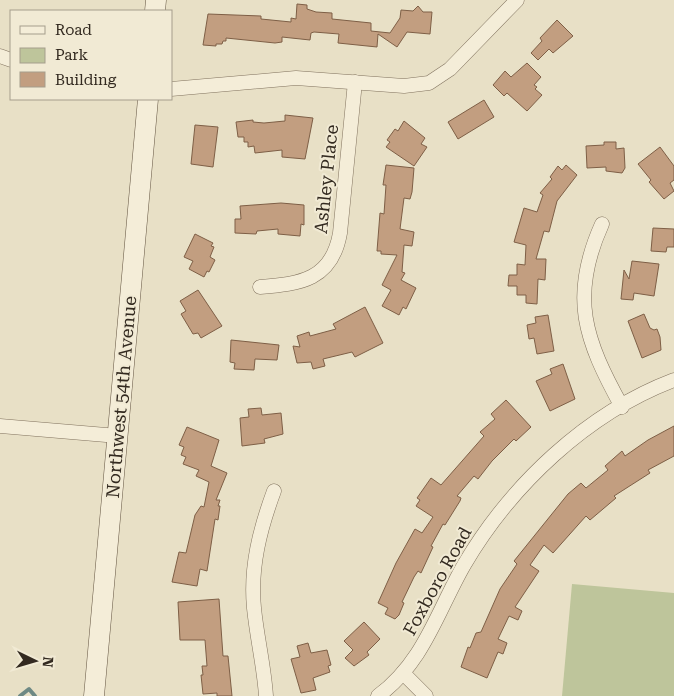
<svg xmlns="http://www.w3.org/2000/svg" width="674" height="696" viewBox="0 0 674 696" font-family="'Roboto Serif',serif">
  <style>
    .green { fill: #bec59b }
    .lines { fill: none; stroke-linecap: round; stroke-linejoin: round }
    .stream { stroke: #6e8984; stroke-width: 4 }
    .building { fill: #c29e80; stroke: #7e5f46 }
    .street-casing { stroke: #81725e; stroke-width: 15 }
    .secondary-casing { stroke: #635441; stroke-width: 21 }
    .street { stroke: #f4edd8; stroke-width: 14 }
    .secondary { stroke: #f4edd8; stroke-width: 20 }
    .labels { text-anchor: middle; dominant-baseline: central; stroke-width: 4; stroke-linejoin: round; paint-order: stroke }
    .street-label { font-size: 18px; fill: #332a20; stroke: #f1ead4 }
  </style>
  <rect width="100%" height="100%" fill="#e8e0c6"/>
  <!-- green -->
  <path class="green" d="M 572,584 L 674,593 L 674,696 L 562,696 Z"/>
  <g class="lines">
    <!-- stream -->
    <path class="stream" d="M 20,696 L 29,689 L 35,696"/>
  </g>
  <!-- building -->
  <g class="building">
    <path d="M 297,4 L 307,5 L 307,9 L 316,12 L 332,13 L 332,19 L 371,23 L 371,31 L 390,33 L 400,18 L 401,10 L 413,11 L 418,6 L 423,12 L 432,12 L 430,34 L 407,32 L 397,47 L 378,34 L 377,47 L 338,43 L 339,34 L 314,32 L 311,33 L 310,40 L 282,37 L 282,42 L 275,43 L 226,38 L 226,41 L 223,41 L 222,44 L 216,44 L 216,46 L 203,45 L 208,14 L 261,16 L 261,19 L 291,22 L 291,18 L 296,19 Z"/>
    <path d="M 557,20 L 573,36 L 553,53 L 549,49 L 538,60 L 531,53 L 542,41 L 540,38 Z"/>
    <path d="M 527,63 L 541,77 L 534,85 L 537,87 L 535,89 L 542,95 L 527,111 L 507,93 L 504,96 L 493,85 L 505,71 L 511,77 Z"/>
    <path d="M 484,100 L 494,117 L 458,139 L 448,122 Z"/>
    <path d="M 285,115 L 313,118 L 305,159 L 282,157 L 282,150 L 255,153 L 254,146 L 248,147 L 248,142 L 244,142 L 244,137 L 238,137 L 236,122 L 253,120 L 253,122 L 264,123 L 285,121 Z"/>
    <path d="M 404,121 L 425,138 L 421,144 L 427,147 L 414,166 L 386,147 L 390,142 L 387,140 L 395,129 L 398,131 Z"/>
    <path d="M 195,125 L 218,127 L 213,167 L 191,164 Z"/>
    <path d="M 604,142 L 616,142 L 616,149 L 624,148 L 625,168 L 622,173 L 606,171 L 606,167 L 587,168 L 586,146 L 604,145 Z"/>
    <path d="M 660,147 L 674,166 L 674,180 L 670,183 L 674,191 L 664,199 L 649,182 L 651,180 L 638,164 Z"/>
    <path d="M 386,165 L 414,168 L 412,192 L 410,199 L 404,198 L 400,229 L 414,232 L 412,246 L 404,245 L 402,272 L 405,273 L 401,280 L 416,288 L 406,309 L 403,307 L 399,315 L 382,306 L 391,290 L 382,285 L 397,255 L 381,254 L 381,251 L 377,251 L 380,213 L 384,214 L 386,185 L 383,185 Z"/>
    <path d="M 566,165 L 577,175 L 557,201 L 549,232 L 544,231 L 536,259 L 546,259 L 545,280 L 538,279 L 537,304 L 526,303 L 526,295 L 517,295 L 517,286 L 508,286 L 509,275 L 517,275 L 517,264 L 525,265 L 526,245 L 514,242 L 524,208 L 537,212 L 543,195 L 540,193 L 552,179 L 550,177 L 558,166 L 562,170 Z"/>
    <path d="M 281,203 L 304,205 L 304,225 L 301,224 L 300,236 L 278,234 L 278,229 L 257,231 L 256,234 L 235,233 L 235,219 L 241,219 L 240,206 Z"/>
    <path d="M 653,228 L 674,229 L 674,247 L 667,247 L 666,252 L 651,251 Z"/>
    <path d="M 195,234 L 213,243 L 211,246 L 214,247 L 210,257 L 215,260 L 209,272 L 207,271 L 204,277 L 189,269 L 193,261 L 184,257 Z"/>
    <path d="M 632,261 L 659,264 L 654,296 L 634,293 L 633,300 L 621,299 L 624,270 L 629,279 Z"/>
    <path d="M 198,290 L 222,326 L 201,338 L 198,333 L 193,334 L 181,314 L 186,311 L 180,301 Z"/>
    <path d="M 365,307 L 383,343 L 355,357 L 352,352 L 323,359 L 325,366 L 313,369 L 311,362 L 297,363 L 293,346 L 300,347 L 297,336 L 309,332 L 310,336 L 336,329 L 333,324 Z"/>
    <path d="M 644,314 L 650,328 L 654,330 L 657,329 L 660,337 L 661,350 L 642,358 L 628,321 Z"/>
    <path d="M 548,315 L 554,351 L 537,354 L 534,338 L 529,339 L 527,325 L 536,323 L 535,317 Z"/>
    <path d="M 231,340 L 279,345 L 277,360 L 255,359 L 254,370 L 234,369 L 235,363 L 230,362 Z"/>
    <path d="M 563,364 L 575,399 L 550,411 L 536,381 L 552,374 L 550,369 Z"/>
    <path d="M 506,400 L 531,427 L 516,441 L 514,439 L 492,461 L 478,479 L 474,476 L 457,496 L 461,498 L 460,501 L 445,525 L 443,524 L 431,546 L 433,547 L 421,573 L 418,571 L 414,577 L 402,602 L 404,603 L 399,615 L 395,619 L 385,614 L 388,608 L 378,603 L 396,563 L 415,529 L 422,533 L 433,517 L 416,506 L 420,500 L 417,498 L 431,478 L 441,485 L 484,436 L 480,432 L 495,419 L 491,414 Z"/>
    <path d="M 261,408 L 262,415 L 281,413 L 283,434 L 264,439 L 265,443 L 242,446 L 240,418 L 249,417 L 248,409 Z"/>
    <path d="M 674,426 L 674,456 L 648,470 L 650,473 L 614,496 L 616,498 L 590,520 L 586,516 L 553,553 L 544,545 L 530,565 L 539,571 L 515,607 L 522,611 L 518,620 L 509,616 L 498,639 L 507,643 L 503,654 L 498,652 L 487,678 L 461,667 L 468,647 L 470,648 L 476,633 L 481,632 L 500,589 L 517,564 L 514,561 L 568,494 L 581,483 L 586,488 L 608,470 L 605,466 L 622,451 L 625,456 L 648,440 Z"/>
    <path d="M 187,427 L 219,440 L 211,466 L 227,473 L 216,500 L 220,500 L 218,506 L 220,506 L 218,520 L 215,519 L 207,571 L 200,569 L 197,586 L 172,582 L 179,552 L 186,553 L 195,515 L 201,506 L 204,507 L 209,482 L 196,476 L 199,470 L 183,464 L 186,457 L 181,455 L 184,447 L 179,445 Z"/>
    <path d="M 219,599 L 223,656 L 228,656 L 232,696 L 217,696 L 217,693 L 203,694 L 201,675 L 203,675 L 202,666 L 207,666 L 205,640 L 180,640 L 178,602 Z"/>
    <path d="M 364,622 L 380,639 L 367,652 L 369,655 L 354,666 L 345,658 L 353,650 L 344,641 Z"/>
    <path d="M 308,643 L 311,653 L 327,650 L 331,665 L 328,666 L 330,672 L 313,678 L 316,690 L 301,693 L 291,659 L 300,657 L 297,646 Z"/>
  </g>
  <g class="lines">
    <defs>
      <g id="street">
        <path d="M 0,56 L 11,60"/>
        <path d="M 171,89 L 296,78 L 404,86 L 429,83 L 450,69 L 517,0"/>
        <path d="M 602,224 C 569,297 585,340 622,407"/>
        <path d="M 260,287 C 300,284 332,280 340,233 L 355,82"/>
        <path d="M 0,426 L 118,436"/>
        <path d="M 403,673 L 426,696"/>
        <path d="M 266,696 C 264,666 257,638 254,608 C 250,567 260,529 274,491"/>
        <path d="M 378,696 C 424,662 437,612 464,565 C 511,485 587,413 674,380"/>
      </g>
      <g id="secondary">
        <path d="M 155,11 L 156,0"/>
        <path d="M 94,696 L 148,99"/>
      </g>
    </defs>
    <!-- street casing -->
    <use href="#street" class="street-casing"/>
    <!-- secondary casing -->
    <use href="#secondary" class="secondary-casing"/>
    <!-- street -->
    <use href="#street" class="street"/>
    <!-- secondary -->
    <use href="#secondary" class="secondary"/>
  </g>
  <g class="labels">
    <!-- street labels -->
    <g class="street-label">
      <text transform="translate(326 179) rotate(-84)">Ashley Place</text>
      <text transform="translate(121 397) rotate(-85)">Northwest 54th Avenue</text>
      <text transform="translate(437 581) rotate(-61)">Foxboro Road</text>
    </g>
  </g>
  <!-- legend -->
  <rect x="10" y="10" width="162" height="90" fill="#f1ead4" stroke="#a59d8c"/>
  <rect x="20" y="26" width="25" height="8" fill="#f4edd8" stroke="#a59d8c"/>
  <text x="55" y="35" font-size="15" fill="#332a20">Road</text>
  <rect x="20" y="48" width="25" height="15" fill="#bec59b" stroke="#a59d8c"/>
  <text x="55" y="60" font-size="15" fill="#332a20">Park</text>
  <rect x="20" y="72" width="25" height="15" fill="#c29e80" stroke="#a59d8c"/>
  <text x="55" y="85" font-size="15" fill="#332a20">Building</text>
  <!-- north arrow -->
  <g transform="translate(35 661) rotate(95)" stroke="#f1ead4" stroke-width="4" paint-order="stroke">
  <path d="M0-4L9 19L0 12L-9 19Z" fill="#332a20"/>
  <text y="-8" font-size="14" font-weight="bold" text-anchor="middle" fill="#332a20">N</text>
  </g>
</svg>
